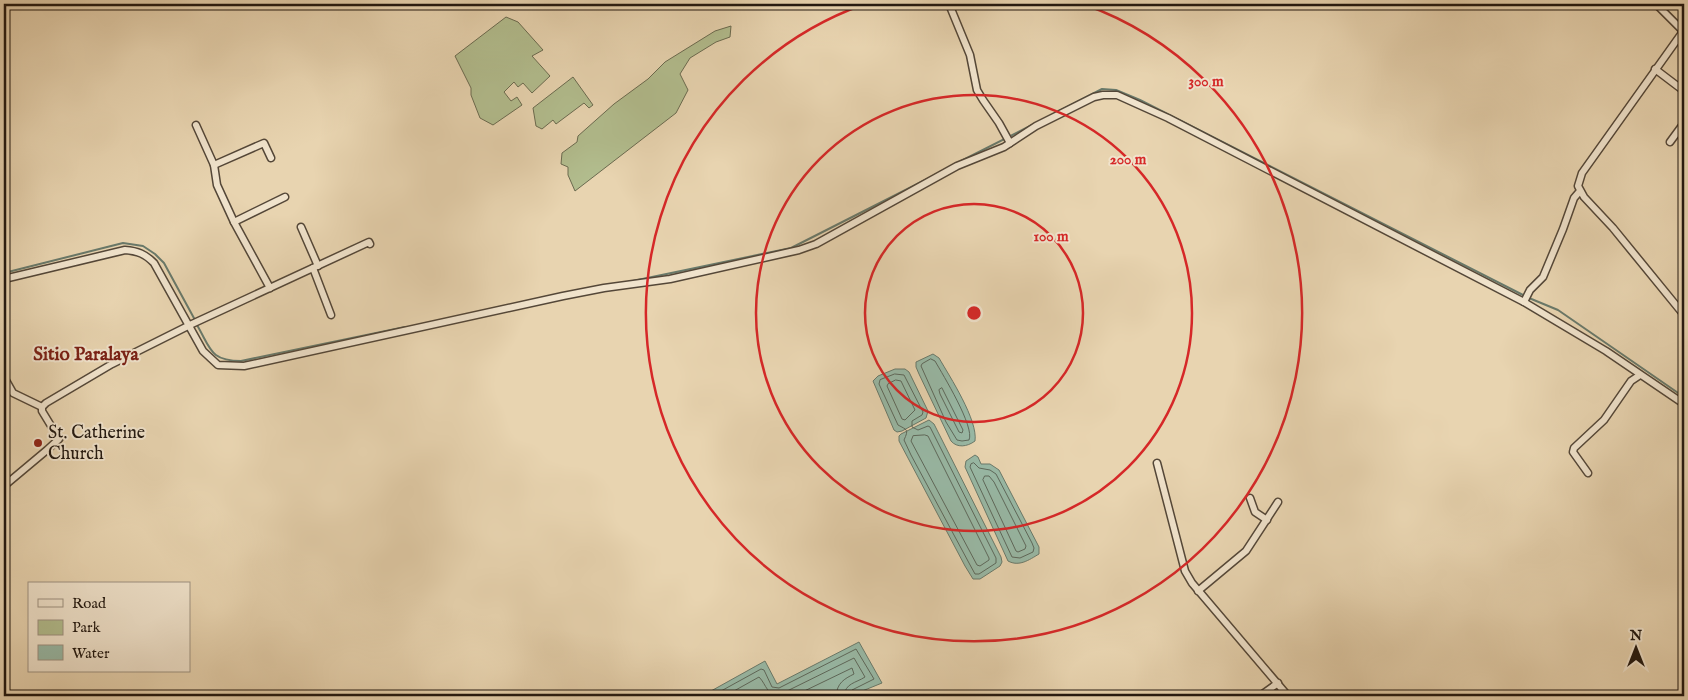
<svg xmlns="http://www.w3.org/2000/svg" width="1688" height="700" viewBox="0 0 1688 700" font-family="'IM FELL English',serif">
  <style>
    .green { fill: #b2bd8e; stroke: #6a6a4f }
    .water { fill: #98b9a6; stroke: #69796a }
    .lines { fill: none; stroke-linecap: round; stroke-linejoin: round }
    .shore { stroke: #5d685b; stroke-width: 1 }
    .stream { stroke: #69796a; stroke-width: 2 }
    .minor-casing { stroke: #544738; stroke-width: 9 }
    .minor { stroke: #f0e3cc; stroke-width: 6 }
    .ring { fill: none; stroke: #d62828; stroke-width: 2.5 }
    .poi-dot { fill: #8f2418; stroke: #f0e3cc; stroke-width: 2 }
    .labels { text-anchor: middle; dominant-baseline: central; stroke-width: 4; stroke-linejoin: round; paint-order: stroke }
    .poi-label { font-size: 18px; fill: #221810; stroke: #f0e3cc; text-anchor: start }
    .neighbourhood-label { font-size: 19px; font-weight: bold; fill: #7a1f14; stroke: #f0e3cc }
    .centre { fill: #d62828; stroke: #f0e3cc; stroke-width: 2.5 }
    .ring-label { font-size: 15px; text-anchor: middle; font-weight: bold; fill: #d62828; stroke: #f0e3cc; stroke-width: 4; stroke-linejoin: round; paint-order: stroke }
  </style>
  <rect width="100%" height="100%" fill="#e8d4b0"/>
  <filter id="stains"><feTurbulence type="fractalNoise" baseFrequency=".004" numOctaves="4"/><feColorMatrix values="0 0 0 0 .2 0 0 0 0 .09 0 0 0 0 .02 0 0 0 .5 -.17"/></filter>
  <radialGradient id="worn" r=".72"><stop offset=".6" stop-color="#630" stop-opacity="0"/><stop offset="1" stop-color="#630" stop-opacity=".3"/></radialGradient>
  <!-- green -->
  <g class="green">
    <path d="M 506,17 L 518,22 L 543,50 L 532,56 L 550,76 L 532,93 L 523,83 L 518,87 L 514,82 L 504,92 L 511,101 L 517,97 L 522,105 L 493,125 L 480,118 L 471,95 L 471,88 L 455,56 Z"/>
    <path d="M 731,26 L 730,37 L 716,42 L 690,58 L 680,74 L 688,90 L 676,113 L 575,191 L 568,175 L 568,167 L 561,164 L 562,153 L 577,142 L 578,136 L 614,104 L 648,79 L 665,62 L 715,31 Z"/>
    <path d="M 573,77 L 593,105 L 589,108 L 584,103 L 556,124 L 553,120 L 542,129 L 536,126 L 533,108 Z"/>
  </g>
  <!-- water -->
  <g class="water">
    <path d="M 933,354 L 939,358 C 950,377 978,420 975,441 C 967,447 957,448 951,441 L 919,374 L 916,367 L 916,362 Z"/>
    <path d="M 895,369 L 905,369 L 909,372 L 928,411 L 926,418 L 902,431 L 897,432 L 894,430 L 873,381 L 878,376 Z"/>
    <path d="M 929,420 L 934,424 L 1001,557 L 1002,562 L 1000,566 L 980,579 L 973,579 L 965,566 L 899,441 L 899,436 L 901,434 Z"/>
    <path d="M 975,455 L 978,457 L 981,464 L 990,464 L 999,470 L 1039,547 L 1039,554 C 1029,560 1019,567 1008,561 L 965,467 L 966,461 Z"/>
    <path d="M 859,642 L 882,683 L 850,696 L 702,696 L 765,661 L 777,684 Z"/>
  </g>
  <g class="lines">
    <!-- shore -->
    <g class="shore">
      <path d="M 931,359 L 935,361 C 943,375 975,427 969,440 L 962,441 L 957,440 L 946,422 L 921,366 L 922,364 Z"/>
      <path d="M 895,374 L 904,375 L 923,412 L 922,415 L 912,421 L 912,427 L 918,430 L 928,426 L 930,427 L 996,558 L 996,563 L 979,574 L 975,574 L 969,563 L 911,455 L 904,440 C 909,429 907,430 898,425 L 879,384 L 880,380 Z"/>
      <path d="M 896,380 L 901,381 L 915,410 L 905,420 L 902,419 L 887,386 L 888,384 Z"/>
      <path d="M 942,388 L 963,430 L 962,433 L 959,432 L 940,394 L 939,390 Z"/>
      <path d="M 925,435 L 928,436 L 989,558 L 989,560 L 980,566 L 977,565 L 911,441 L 913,436 Z"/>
      <path d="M 974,463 L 979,468 L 990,470 L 996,474 L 1032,543 L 1034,548 L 1033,552 L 1020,558 L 1012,557 L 970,467 L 971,464 Z"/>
      <path d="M 985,476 L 989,476 L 994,482 L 1026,546 L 1025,549 L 1018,552 L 1016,551 L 983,480 Z"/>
      <path d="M 712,696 L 761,669 L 764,670 L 772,687 L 779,688 L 856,649 L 874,679 L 852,690 L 850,696"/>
      <path d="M 725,696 L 759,677 C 767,685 766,696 781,694 L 854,658 L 865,677 C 856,683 845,683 844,696"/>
      <path d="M 794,696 L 852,668 L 854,674 C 844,679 837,683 836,696"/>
    </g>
    <!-- stream -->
    <g class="stream">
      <path d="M 1059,111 L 1102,89 L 1116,90 L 1140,100 L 1523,295"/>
      <path d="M 961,161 L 1032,125"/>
      <path d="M 4,273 L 123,243 L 143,246 L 155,254 L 164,263 L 195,320"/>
      <path d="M 628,282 L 791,248 L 939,173"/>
      <path d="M 1529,298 L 1558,310 L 1684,397"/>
      <path d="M 197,325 C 211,349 210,361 241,361 L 405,327"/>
    </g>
    <defs>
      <g id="minor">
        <path d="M 949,4 L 970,55 L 977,90 L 983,100 L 999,123 L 1010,143"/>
        <path d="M 1656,4 L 1683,31"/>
        <path d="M 1684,30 L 1582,173 L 1578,186 L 1584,197 L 1613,228 L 1684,315"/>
        <path d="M 1655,69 L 1684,91"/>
        <path d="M 196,125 L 214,165 L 217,185 L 234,222 L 270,288"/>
        <path d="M 1670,142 L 1684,123"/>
        <path d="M 214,165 L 264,143 L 271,158"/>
        <path d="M 234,222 L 285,197"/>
        <path d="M 301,227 L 318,266"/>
        <path d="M 313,268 L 331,315"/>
        <path d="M 4,279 L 125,250 C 138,251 145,254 154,263 L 203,351 L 218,365 L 244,366 L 563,296 L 604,288 L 670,279 L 799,250 L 816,244 L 957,166 L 1004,147 L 1036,126 L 1094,97 L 1103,95 L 1117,95 L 1168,118 L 1524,302 L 1606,351 L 1684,404"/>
        <path d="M 1524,302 L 1530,290 L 1543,277 L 1563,229 L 1574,198 L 1580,191"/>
        <path d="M 4,377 L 13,393 L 42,407"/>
        <path d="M 1157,463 L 1185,571 L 1192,583 L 1288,696"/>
        <path d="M 1588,473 L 1573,452 L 1574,448 L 1604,420 L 1631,381 L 1640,375"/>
        <path d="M 4,486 L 47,450 L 59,439 L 42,411 L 42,407 L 46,403 L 112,364 L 192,324 L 369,242 L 370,244"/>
        <path d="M 1250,498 L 1255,512 L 1267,520"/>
        <path d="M 1198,591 L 1246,551 L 1278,502"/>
        <path d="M 1260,696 L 1278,683"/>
      </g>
    </defs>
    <!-- minor casing -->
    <use href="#minor" class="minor-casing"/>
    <!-- minor -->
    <use href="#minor" class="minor"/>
  </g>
  <!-- distance rings -->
  <g class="ring">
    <circle cx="974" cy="313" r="109"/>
    <circle cx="974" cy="313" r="218"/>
    <path d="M1083 4A328 328 0 1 1 865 4"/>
  </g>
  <!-- markers -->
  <circle class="poi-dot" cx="38" cy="443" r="5"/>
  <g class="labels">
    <!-- poi labels -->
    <g class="poi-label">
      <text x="48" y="433">St. Catherine<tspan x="48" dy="21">Church</tspan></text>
    </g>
    <!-- neighbourhood labels -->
    <g class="neighbourhood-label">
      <text x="86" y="355">Sitio Paralaya</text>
    </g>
  </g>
  <circle cx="974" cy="313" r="8" class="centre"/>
  <g class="ring-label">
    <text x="1206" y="86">300 m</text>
    <text x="1128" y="164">200 m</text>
    <text x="1051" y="241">100 m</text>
  </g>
  <!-- margin -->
  <rect width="1688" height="700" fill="none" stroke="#e8d4b0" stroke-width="20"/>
  <rect x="5" y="5" width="1678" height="690" fill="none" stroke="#221810" stroke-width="2.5"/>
  <rect x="10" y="10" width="1668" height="680" fill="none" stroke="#221810"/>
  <!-- legend -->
  <rect x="28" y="582" width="162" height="90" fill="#f0e3cc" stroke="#9e9281"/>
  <rect x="38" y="599" width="25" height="8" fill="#f0e3cc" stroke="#9e9281"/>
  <text x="72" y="608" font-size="15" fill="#221810">Road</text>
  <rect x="38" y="620" width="25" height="15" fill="#b2bd8e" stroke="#9e9281"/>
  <text x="72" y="632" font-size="15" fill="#221810">Park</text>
  <rect x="38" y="645" width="25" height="15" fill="#98b9a6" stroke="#9e9281"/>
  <text x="72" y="658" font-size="15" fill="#221810">Water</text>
  <!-- north arrow -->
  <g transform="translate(1636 648)" stroke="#f0e3cc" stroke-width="4" paint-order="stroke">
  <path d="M0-4L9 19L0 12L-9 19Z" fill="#221810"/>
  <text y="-8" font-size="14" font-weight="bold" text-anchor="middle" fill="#221810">N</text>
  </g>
  <rect width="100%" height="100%" filter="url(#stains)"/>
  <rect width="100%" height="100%" fill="url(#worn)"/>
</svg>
